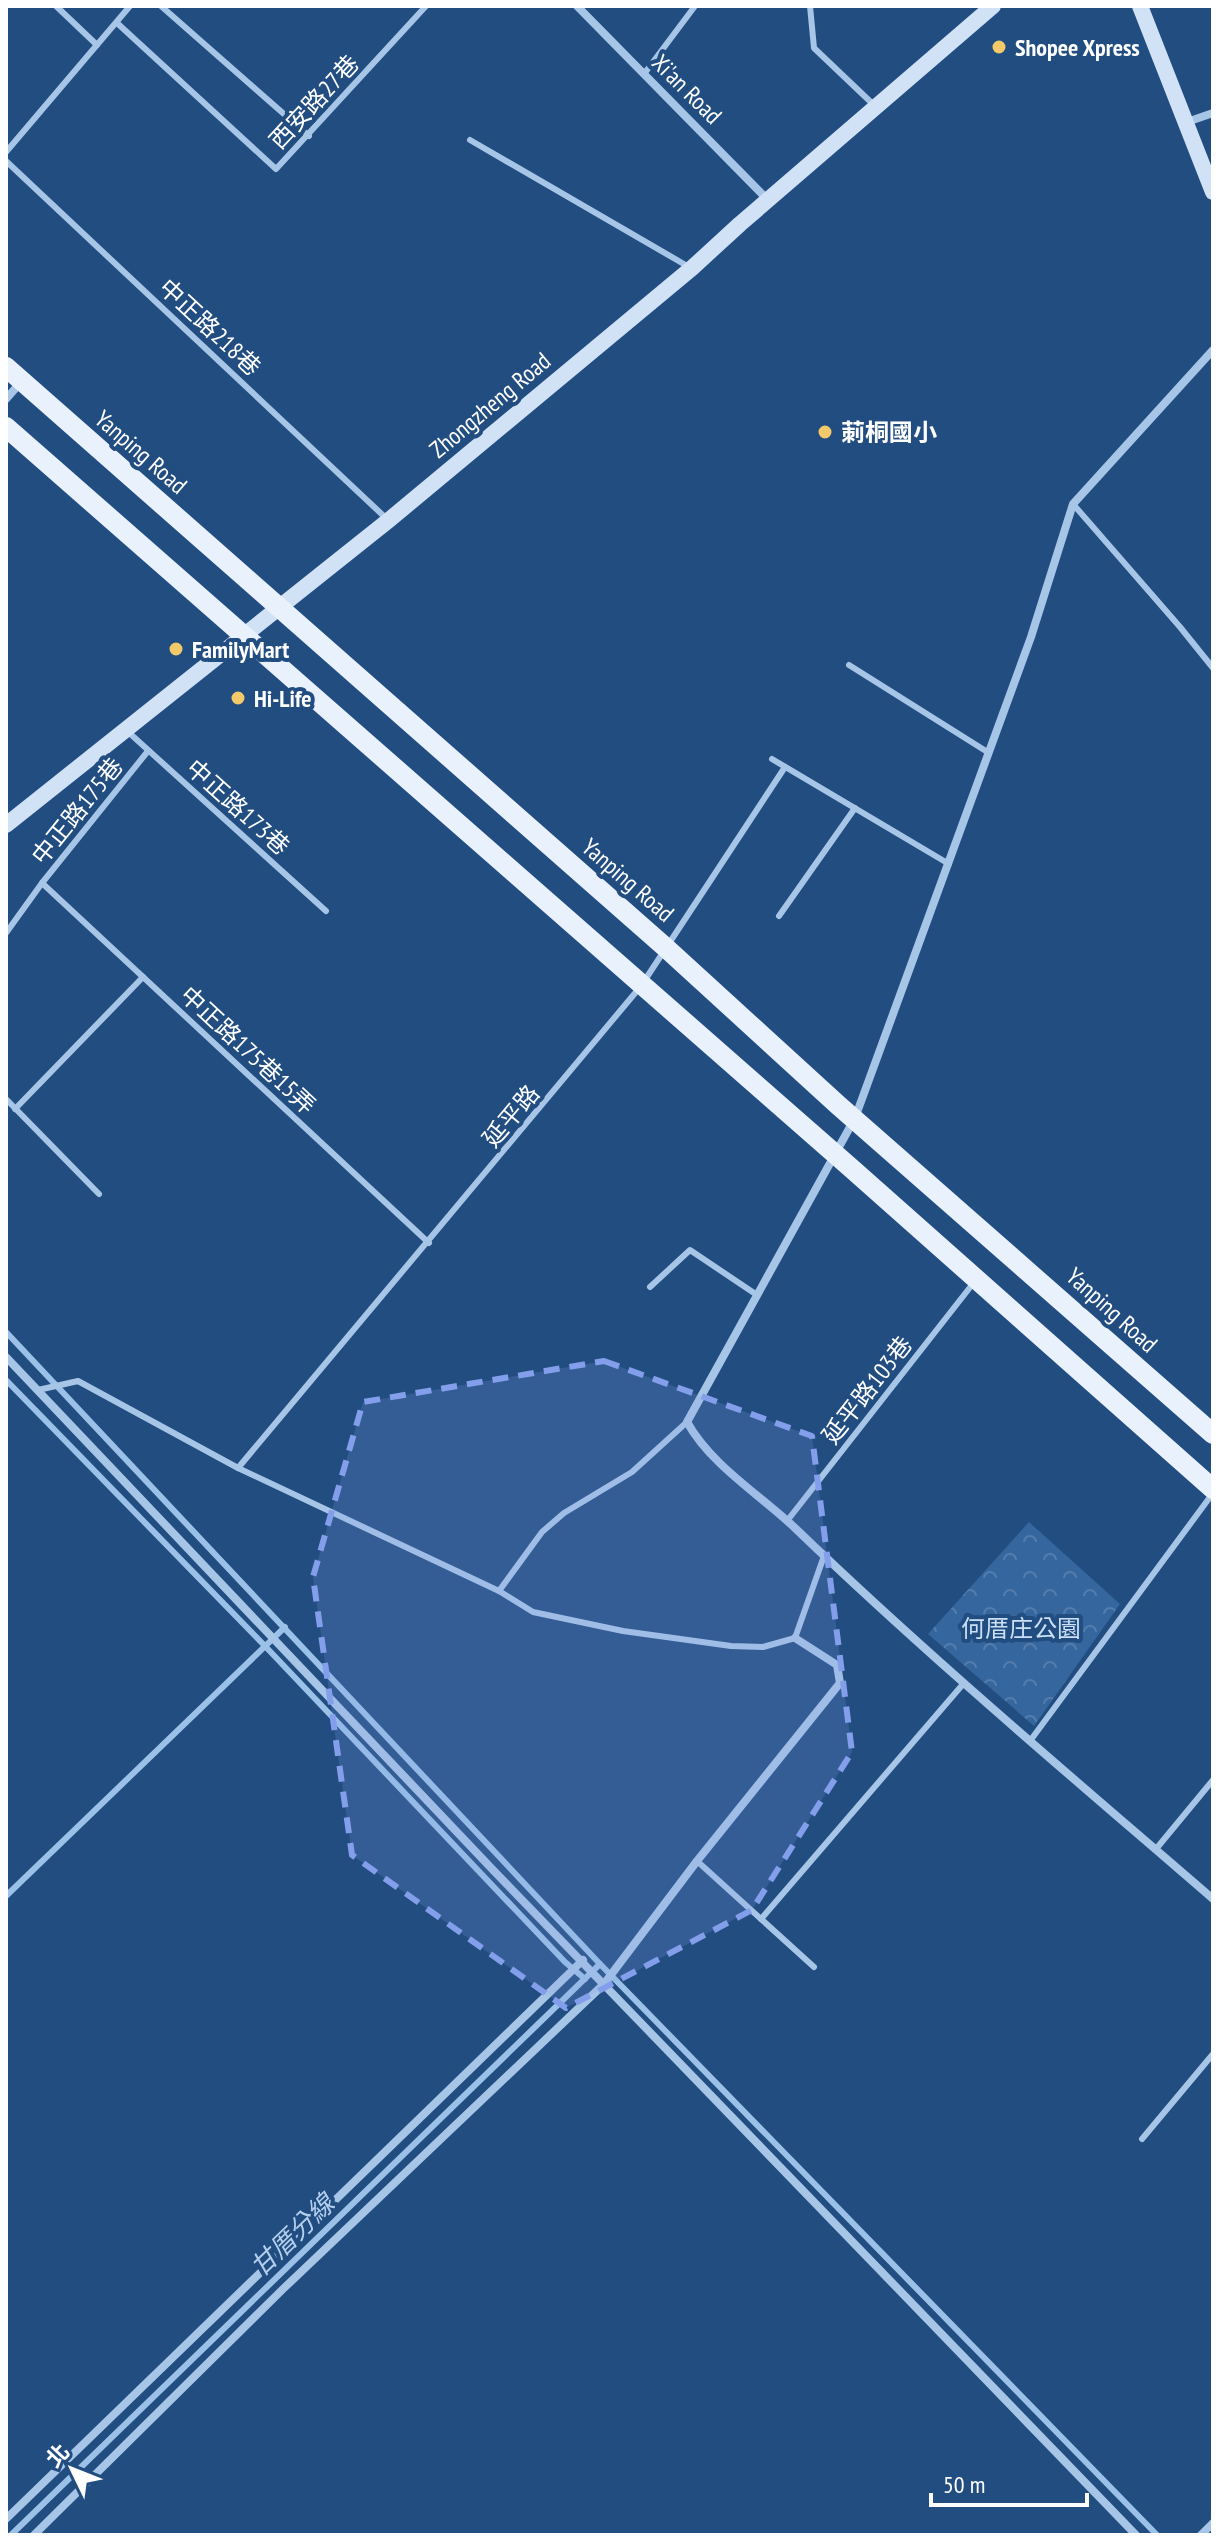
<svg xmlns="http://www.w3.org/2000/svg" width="1219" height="2541" viewBox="0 0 1219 2541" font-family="'PT Sans Narrow','Noto Sans TC',sans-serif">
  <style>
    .forest { fill: url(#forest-crowns) }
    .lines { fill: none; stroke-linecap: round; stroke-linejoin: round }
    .stream { stroke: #9bc1e8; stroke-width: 6 }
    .lane { stroke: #a7c5e7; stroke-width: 6 }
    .street { stroke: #a7c5e7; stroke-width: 8 }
    .secondary { stroke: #d2e2f6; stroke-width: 16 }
    .primary { stroke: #e9f1fd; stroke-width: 20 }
    .marked { fill: #839eea; fill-opacity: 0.2; stroke: #839eea; stroke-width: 6; stroke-dasharray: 16 10; stroke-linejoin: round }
    .poi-dot { fill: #f3c969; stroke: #224d80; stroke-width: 3 }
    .labels { text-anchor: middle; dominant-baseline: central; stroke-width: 8; stroke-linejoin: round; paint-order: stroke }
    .poi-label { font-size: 24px; font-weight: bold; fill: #fff; stroke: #224d80; text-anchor: start }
    .street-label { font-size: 24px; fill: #fff; stroke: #224d80 }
    .park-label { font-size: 24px; fill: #cbdff6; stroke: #224d80 }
    .water-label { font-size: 26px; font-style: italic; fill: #b3cfef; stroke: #224d80 }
  </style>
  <defs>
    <pattern id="forest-crowns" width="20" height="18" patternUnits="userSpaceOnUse" patternTransform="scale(2)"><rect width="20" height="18" fill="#36669e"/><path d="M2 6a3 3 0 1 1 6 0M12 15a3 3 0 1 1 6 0" fill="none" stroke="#547dad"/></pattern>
  </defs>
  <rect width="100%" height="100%" fill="#224d80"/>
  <!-- forest -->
  <path class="forest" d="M 1029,1522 L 1120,1604 L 1034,1726 L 928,1634 Z"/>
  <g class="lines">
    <!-- stream -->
    <g class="stream">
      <path d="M 6,1332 L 600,1964 L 1157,2535"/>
      <path d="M 6,1380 L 265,1646 L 565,1962 L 585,1979"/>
      <path d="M 6,1896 L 285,1627"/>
      <path d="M 11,2535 L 600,1964"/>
    </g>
    <!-- lane -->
    <g class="lane">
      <path d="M 56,6 L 97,45"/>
      <path d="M 161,6 L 309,136"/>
      <path d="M 810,6 L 814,48 L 876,107"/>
      <path d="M 117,23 L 276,169 L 426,6"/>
      <path d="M 644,74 L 695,6"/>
      <path d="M 470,140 L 689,267"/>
      <path d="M 6,152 L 130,6"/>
      <path d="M 6,161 L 388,520"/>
      <path d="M 1073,504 L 1180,627 L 1213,668"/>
      <path d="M 849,665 L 989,753"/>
      <path d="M 126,730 L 326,911"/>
      <path d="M 772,759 L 949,864"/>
      <path d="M 42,883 L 429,1243"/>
      <path d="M 779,916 L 855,808"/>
      <path d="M 6,933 L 42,883 L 148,751"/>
      <path d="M 6,1099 L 99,1194"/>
      <path d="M 15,1109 L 143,977"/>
      <path d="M 650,1287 L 690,1250 L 757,1295"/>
      <path d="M 38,1390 L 78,1381 L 238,1468 L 499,1591"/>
      <path d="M 687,1422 L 632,1472 L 564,1513 L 542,1532 L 499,1591 L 533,1612 L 623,1631 L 731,1646 L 763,1647 L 795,1638 L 824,1556"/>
      <path d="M 238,1468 L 641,986 L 785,767"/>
      <path d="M 787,1521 L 975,1281"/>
      <path d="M 1030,1741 L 1213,1493"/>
      <path d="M 1156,1849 L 1213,1780"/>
      <path d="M 697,1861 L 814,1967"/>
      <path d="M 761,1919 L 964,1683"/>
      <path d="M 1142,2139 L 1213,2054"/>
    </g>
    <!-- street -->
    <g class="street">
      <path d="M 577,6 L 768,200"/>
      <path d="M 1187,122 L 1213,113"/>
      <path d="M 1213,350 L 1073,504 L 1031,637 L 855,1118 L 687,1422 C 711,1465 759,1494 795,1528 C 929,1657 1072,1777 1213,1899"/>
      <path d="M 6,399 L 21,382"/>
      <path d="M 6,1357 L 494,1871 L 1136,2535"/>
      <path d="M 6,2519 L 583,1960"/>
      <path d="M 34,2535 L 283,2289 L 604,1984 L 697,1861 L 840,1683 L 837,1665 L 795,1638"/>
      <path d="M 1201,2535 L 1213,2523"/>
    </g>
    <!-- secondary -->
    <g class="secondary">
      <path d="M 1140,6 L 1213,192"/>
      <path d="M 6,825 L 389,520 L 692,268 L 740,224 L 993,6"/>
    </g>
    <!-- primary -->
    <g class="primary">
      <path d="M 6,367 L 665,947 L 838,1105 L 1213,1434"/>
      <path d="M 6,427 L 851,1168 L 1213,1489"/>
    </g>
  </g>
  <!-- marked area -->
  <path class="marked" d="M 604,1361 L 812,1436 L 852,1752 L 752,1910 L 566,2008 L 352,1855 L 313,1577 L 363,1402 Z"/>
  <!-- markers -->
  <g class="poi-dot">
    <circle cx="999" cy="47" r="8"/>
    <circle cx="825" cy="432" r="8"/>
    <circle cx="176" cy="649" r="8"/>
    <circle cx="238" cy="698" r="8"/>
  </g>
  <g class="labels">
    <!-- poi labels -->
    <g class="poi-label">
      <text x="1015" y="47">Shopee Xpress</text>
      <text x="841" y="432">莿桐國小</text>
      <text x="192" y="649">FamilyMart</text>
      <text x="254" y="698">Hi-Life</text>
    </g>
    <!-- street labels -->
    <g class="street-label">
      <text transform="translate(687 89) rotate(45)">Xi'an Road</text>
      <text transform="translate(314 102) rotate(-47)">西安路27巷</text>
      <text transform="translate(210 327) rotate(43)">中正路218巷</text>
      <text transform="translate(490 405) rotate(-40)">Zhongzheng Road</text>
      <text transform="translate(141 452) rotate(41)">Yanping Road</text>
      <text transform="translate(238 807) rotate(42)">中正路173巷</text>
      <text transform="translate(77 811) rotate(-51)">中正路175巷</text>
      <text transform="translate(628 880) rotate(41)">Yanping Road</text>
      <text transform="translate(248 1050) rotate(43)">中正路175巷15弄</text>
      <text transform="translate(511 1116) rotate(-50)">延平路</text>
      <text transform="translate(1112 1310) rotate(42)">Yanping Road</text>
      <text transform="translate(867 1390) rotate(-52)">延平路103巷</text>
    </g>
    <!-- park labels -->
    <g class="park-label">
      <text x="1021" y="1628">何厝庄公園</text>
    </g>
    <!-- water labels -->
    <g class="water-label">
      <text transform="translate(292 2235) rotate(-44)">甘厝分線</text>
    </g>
  </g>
  <!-- border -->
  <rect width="1219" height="2541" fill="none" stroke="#ffffff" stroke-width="16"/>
  <!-- north arrow -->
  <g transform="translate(72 2469) rotate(313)" stroke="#224d80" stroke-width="6" paint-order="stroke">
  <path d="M0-6L14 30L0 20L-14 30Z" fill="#ffffff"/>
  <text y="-12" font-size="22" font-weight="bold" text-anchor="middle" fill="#ffffff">北</text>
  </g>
  <!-- scale -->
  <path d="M931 2493v12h156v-12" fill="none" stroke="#ffffff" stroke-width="4"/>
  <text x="943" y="2493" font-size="24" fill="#ffffff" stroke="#224d80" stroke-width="6" paint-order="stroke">50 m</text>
</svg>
